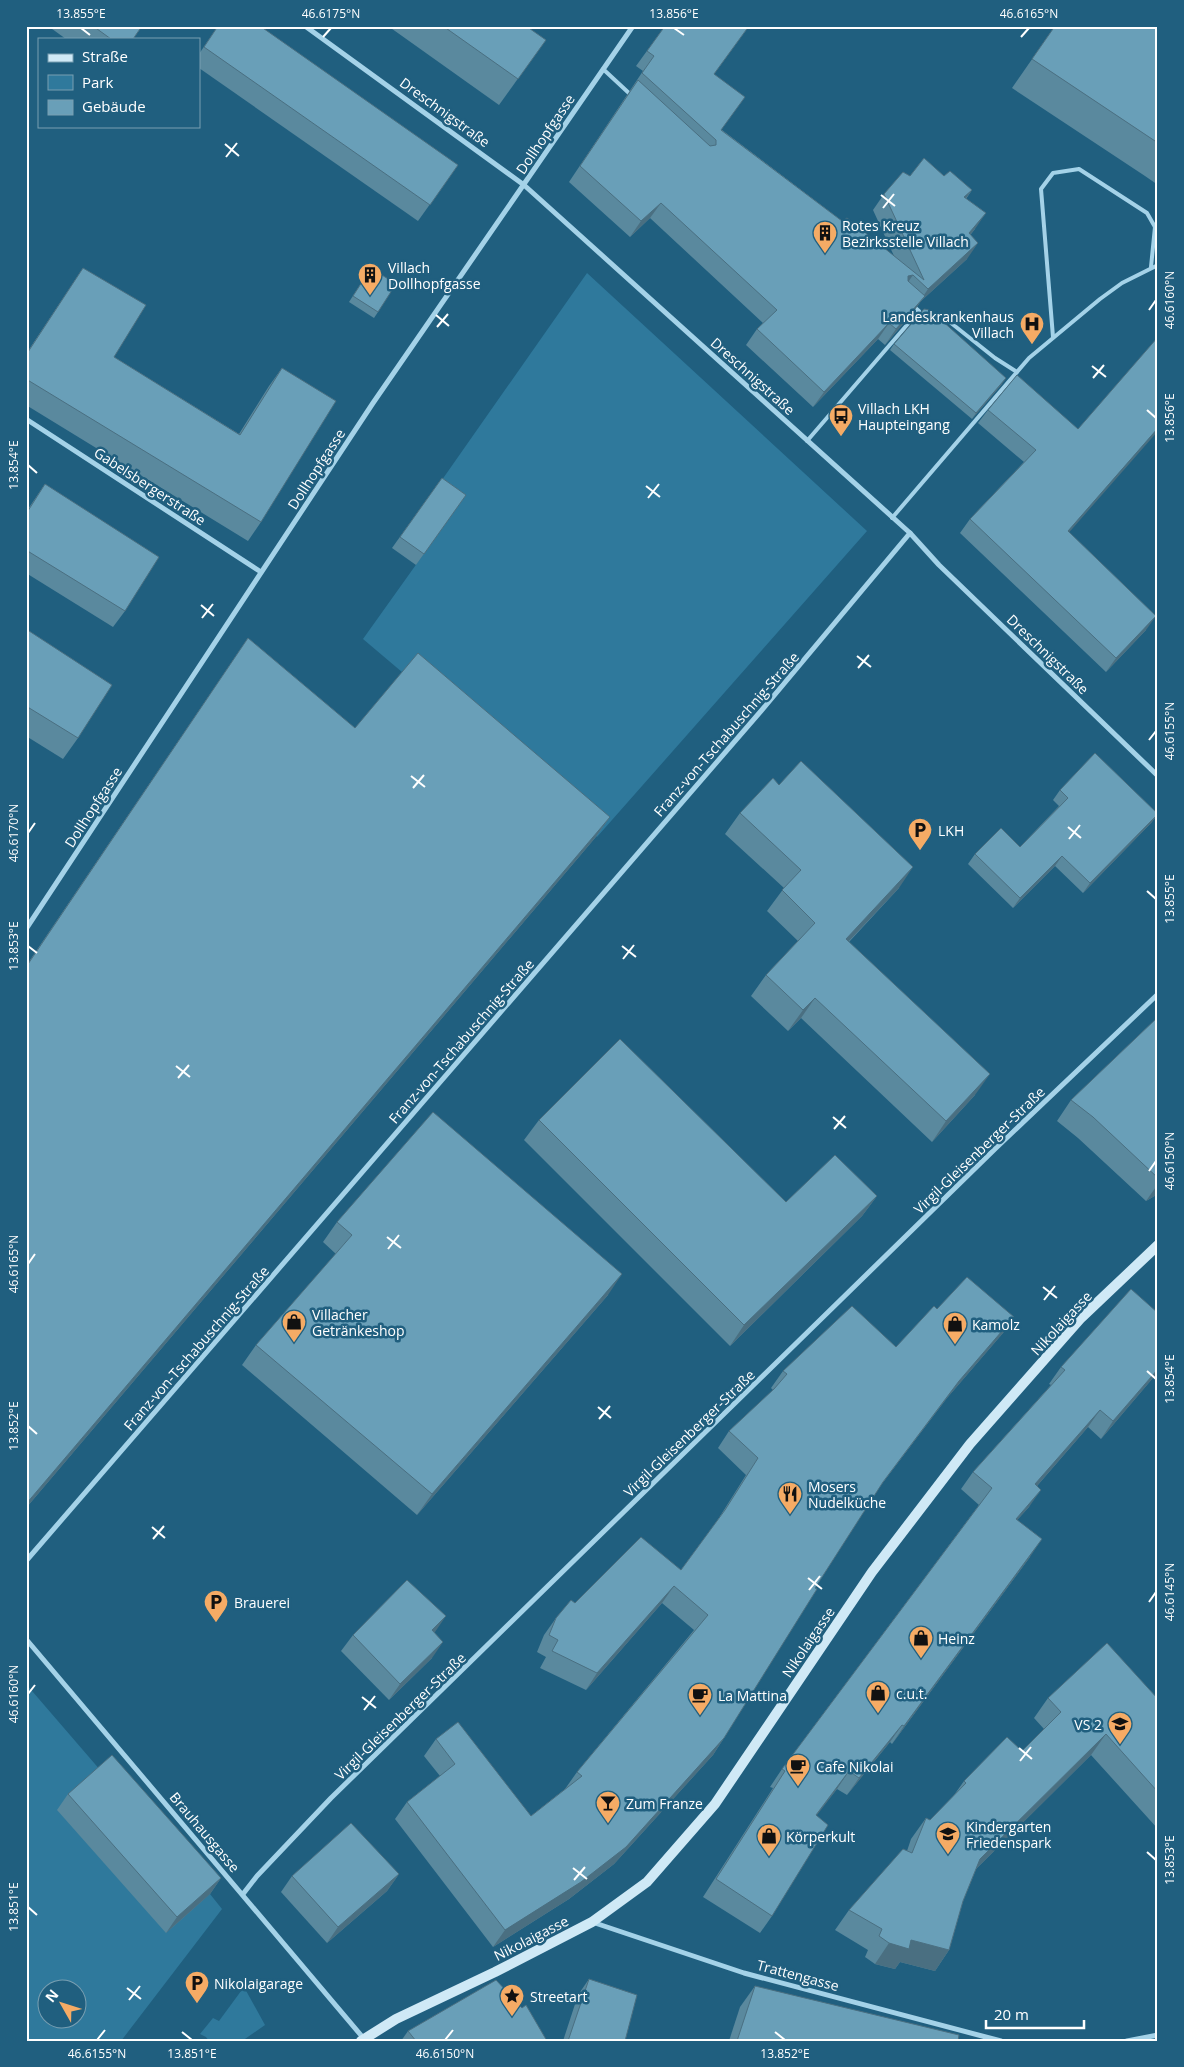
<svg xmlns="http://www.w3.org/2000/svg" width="1184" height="2067" viewBox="0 0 1184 2067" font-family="'Open Sans',sans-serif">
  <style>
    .green { fill: #2f799c; fill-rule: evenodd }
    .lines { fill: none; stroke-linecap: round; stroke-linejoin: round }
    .lane { stroke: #a4d2e8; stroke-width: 4 }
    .street { stroke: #a4d2e8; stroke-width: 5 }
    .secondary { stroke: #cfe9f6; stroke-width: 10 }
    .wall { fill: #5a899e }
    .shaded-wall { fill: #4a6f81 }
    .building { fill: #699fb8; stroke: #4a6f81 }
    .ticks { fill: none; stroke: #fff; stroke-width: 2 }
    .labels { text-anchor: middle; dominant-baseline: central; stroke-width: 5; stroke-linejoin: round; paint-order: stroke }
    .street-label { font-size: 14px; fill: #fff; stroke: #205f7f }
    .poi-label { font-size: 14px; fill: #fff; stroke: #205f7f; text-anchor: start }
    .neatline { fill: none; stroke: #fff; stroke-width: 2 }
    .ticks-label { font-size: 12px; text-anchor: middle; fill: #fff }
  </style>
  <rect width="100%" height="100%" fill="#205f7f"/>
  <!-- green -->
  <g class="green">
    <path d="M 587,273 L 867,531 L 597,837 L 363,639 L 460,503 L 437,487 Z"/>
    <path d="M 26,1684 L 101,1771 L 166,1932 L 210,1894 L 222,1909 L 121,2041 L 26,2041 ZM 48,1990 L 78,1990 L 78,2020 L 48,2020 Z"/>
    <path d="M 244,1987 L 265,2025 L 242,2041 L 209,2041 L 206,2037 L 200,2034 L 213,2018 L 219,2021 Z"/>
  </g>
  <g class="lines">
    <!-- lane -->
    <g class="lane">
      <path d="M 603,69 L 631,95"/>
      <path d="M 928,313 L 941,315 L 995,358 L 1017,372"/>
      <path d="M 1053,337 L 1041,189 L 1053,173 L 1079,169 L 1147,213 L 1155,227 L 1151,267"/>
      <path d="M 807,441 L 919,311 L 912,305"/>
      <path d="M 892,518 L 1029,358 L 1100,299 L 1122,283 L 1158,265"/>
    </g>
    <!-- street -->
    <g class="street">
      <path d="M 305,26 L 524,185 L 910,533 L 939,565 L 1158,776"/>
      <path d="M 26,419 L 261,572"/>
      <path d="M 26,929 L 373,403 L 633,26"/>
      <path d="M 26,1561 L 761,711 L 910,533"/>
      <path d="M 26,1639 L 365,2040"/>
      <path d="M 243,1894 L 257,1876 L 331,1798 L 996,1148 L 1158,994"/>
      <path d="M 592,1922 L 744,1973 L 1001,2041"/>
      <path d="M 1127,2041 L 1158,2035"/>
    </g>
    <!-- secondary -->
    <path class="secondary" d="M 361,2041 L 396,2019 L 495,1972 L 592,1922 L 647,1882 L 715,1804 L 872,1572 L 970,1444 L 1081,1318 L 1158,1245"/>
  </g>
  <!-- wall -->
  <g class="wall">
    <path d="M 48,26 L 142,26 L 133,39 L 66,39 Z"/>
    <path d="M 218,26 L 458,165 L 418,221 L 199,68 L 199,54 Z"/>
    <path d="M 388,26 L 526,26 L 527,66 L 499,105 Z"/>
    <path d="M 665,26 L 749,26 L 714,74 L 722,130 L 842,221 L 894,256 L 873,210 L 884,194 L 910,176 L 944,176 L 972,190 L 966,199 L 975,229 L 971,234 L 967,259 L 921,301 L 914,311 L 885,345 L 878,339 L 813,407 L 746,345 L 757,329 L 763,323 L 650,218 L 630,237 L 569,182 L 643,71 L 636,66 Z"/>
    <path d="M 1055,26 L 1158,26 L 1158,185 L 1145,176 L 1012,88 Z"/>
    <path d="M 83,268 L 114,357 L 239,434 L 269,386 L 282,368 L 261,522 L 248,541 L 26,405 L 26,354 Z"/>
    <path d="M 371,268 L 378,312 L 374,318 L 349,302 Z"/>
    <path d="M 894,344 L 1002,384 L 972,419 L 890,350 Z"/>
    <path d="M 1017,375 L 1069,532 L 1146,630 L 1106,672 L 960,533 L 970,519 L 1024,462 L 978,423 L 988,410 Z"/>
    <path d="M 442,478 L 466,495 L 416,565 L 392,548 Z"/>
    <path d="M 45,484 L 125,611 L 113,627 L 26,573 L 26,512 Z"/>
    <path d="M 26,629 L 78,738 L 63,759 L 26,736 Z"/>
    <path d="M 248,638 L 355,728 L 610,817 L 595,838 L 26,1508 L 26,966 Z"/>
    <path d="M 779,785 L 899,888 L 849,942 L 975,1095 L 932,1142 L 801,1018 L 788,1031 L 751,996 L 766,975 L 798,941 L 767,911 L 784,888 L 725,834 L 740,813 Z"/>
    <path d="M 1060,790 L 1158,814 L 1151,823 L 1083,893 L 1055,866 L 1013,908 L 968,864 L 975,854 L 1020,847 L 1059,806 L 1053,800 Z"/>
    <path d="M 1158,1017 L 1158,1194 L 1146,1201 L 1078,1138 L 1057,1121 L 1071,1100 Z"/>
    <path d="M 539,1120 L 786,1202 L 877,1196 L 862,1216 L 730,1346 L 524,1140 Z"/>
    <path d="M 337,1222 L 608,1295 L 417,1515 L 242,1365 L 256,1345 L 336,1254 L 323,1242 Z"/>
    <path d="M 937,1309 L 1014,1317 L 1003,1333 L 947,1398 L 878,1489 L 815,1588 L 724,1738 L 713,1755 L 614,1864 L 569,1899 L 493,1947 L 395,1819 L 407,1802 L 440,1776 L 424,1756 L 436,1739 L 531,1816 L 565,1789 L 577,1772 L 694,1630 L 662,1603 L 586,1690 L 540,1668 L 546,1657 L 537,1652 L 544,1635 L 556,1618 L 575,1603 L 681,1570 L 717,1521 L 746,1475 L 718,1448 L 729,1431 L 773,1390 L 771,1388 L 783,1371 L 896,1347 Z"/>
    <path d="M 1061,1367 L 1158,1372 L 1101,1439 L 1088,1427 L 1037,1486 L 1029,1507 L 1017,1520 L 1030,1557 L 892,1744 L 890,1742 L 847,1795 L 837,1789 L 816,1815 L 772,1916 L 760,1933 L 703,1897 L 773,1788 L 770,1787 L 782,1769 L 979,1505 L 961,1489 L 973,1472 L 1051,1385 L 1049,1384 Z"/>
    <path d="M 434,1633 L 432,1658 L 389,1700 L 341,1651 L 353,1635 Z"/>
    <path d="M 1048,1698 L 1158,1699 L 1158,1829 L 1091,1755 L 976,1869 L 963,1901 L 949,1950 L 935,1971 L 900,1962 L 895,1969 L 875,1964 L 865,1957 L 868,1950 L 835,1930 L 849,1910 L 907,1851 L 911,1839 L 926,1818 L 930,1820 L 952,1798 L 964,1781 L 1022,1751 L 1044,1729 L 1034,1718 Z"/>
    <path d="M 68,1794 L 221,1878 L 210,1894 L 166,1933 L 57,1810 Z"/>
    <path d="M 399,1874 L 387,1891 L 327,1943 L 281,1892 L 292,1876 Z"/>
    <path d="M 589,1979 L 625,2041 L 563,2041 L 578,1995 Z"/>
    <path d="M 755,1986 L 958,2041 L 729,2041 L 740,2007 Z"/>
    <path d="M 408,2031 L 547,2041 L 401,2041 Z"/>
  </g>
  <!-- shaded-wall -->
  <g class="shaded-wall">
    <path d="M 972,190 L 961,205 L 964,197 Z"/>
    <path d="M 661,203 L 650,218 L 630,237 L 641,221 Z"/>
    <path d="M 986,213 L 975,229 L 958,249 L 969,233 Z"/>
    <path d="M 978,243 L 967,259 L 921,301 L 914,311 L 885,345 L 896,329 L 918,304 L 928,289 Z"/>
    <path d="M 913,275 L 902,291 L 908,276 Z"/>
    <path d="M 889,323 L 878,339 L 813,407 L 824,392 Z"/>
    <path d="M 1006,378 L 1002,384 L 972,419 L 976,413 Z"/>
    <path d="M 1158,428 L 1158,431 L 1058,545 L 1068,531 Z"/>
    <path d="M 1156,616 L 1146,630 L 1106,672 L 1116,658 Z"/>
    <path d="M 1158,814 L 1151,823 L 1083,893 L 1090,883 Z"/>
    <path d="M 610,817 L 595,838 L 26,1508 L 26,1504 Z"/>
    <path d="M 1062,856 L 1055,866 L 1013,908 L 1020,898 Z"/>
    <path d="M 913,867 L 899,888 L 831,960 L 846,939 Z"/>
    <path d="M 815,998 L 801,1018 L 788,1031 L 803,1010 Z"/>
    <path d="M 990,1074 L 975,1095 L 932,1142 L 946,1121 Z"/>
    <path d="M 1158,1184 L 1158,1194 L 1146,1201 Z"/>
    <path d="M 877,1196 L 862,1216 L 730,1346 L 744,1325 Z"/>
    <path d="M 622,1274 L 608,1295 L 417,1515 L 432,1494 Z"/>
    <path d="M 1014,1317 L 1003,1333 L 947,1398 L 871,1498 L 959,1381 Z"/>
    <path d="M 1158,1369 L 1158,1372 L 1101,1439 L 1113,1421 Z"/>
    <path d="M 1100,1410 L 1088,1427 L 1023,1502 L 1035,1484 Z"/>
    <path d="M 1041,1490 L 1029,1507 L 1003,1536 L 1016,1519 Z"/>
    <path d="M 1042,1539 L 1030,1557 L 892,1744 L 904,1726 Z"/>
    <path d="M 674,1586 L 662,1603 L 586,1690 L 597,1673 Z"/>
    <path d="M 446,1616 L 435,1632 L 421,1646 L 432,1630 Z"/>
    <path d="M 443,1642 L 432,1658 L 389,1700 L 400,1684 Z"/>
    <path d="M 902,1725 L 890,1742 L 847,1795 L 859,1778 Z"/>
    <path d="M 1106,1734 L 1091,1755 L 966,1879 L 980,1859 Z"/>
    <path d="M 724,1738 L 713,1755 L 614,1864 L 569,1899 L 493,1947 L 505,1930 Z"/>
    <path d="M 849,1771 L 837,1789 L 804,1832 L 816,1815 Z"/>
    <path d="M 399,1874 L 387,1891 L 327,1943 L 338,1927 Z"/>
    <path d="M 221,1878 L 210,1894 L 166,1933 L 177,1917 Z"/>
    <path d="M 911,1940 L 949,1950 L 935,1971 L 900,1962 L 895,1969 L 875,1964 L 889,1943 Z"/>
  </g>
  <!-- building -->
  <g class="building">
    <path d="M 93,26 L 142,26 L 133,39 L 111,39 Z"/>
    <path d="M 218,26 L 260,26 L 458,165 L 430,205 L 204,47 Z"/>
    <path d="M 443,26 L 526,26 L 546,40 L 518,79 Z"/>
    <path d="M 665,26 L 749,26 L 714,74 L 745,97 L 721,130 L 842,221 L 847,218 L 924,280 L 884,194 L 903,172 L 910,176 L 924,158 L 944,176 L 950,171 L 972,190 L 964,197 L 986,213 L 969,233 L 978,243 L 928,289 L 913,275 L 908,276 L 908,281 L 925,296 L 896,329 L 889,323 L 824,392 L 757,329 L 777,310 L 661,203 L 641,221 L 580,166 L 638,80 L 710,146 L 716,145 L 716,140 L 642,73 L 654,56 L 647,51 Z"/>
    <path d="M 1055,26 L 1158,26 L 1158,143 L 1032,59 Z"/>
    <path d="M 83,268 L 146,305 L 114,357 L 240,435 L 282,368 L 336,401 L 261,522 L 26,379 L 26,355 Z"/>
    <path d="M 371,268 L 396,284 L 378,312 L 353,296 Z"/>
    <path d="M 924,309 L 930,310 L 1006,378 L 976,413 L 894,344 Z"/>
    <path d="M 1158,337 L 1158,428 L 1068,531 L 1156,616 L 1116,658 L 970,519 L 1036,450 L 988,410 L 1017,375 L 1078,429 Z"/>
    <path d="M 442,478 L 466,495 L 424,554 L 400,537 Z"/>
    <path d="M 45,484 L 159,557 L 125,611 L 26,550 L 26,514 Z"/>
    <path d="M 26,629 L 112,685 L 78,738 L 26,706 Z"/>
    <path d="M 248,638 L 355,728 L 418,653 L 610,817 L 26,1504 L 26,967 Z"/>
    <path d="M 1095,753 L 1158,814 L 1090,883 L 1062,856 L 1020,898 L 975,854 L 1001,828 L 1020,847 L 1068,798 L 1060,790 Z"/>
    <path d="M 801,761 L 913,867 L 846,939 L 990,1074 L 946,1121 L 815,998 L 803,1010 L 766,975 L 815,923 L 782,890 L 801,870 L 740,813 L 773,778 L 779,785 Z"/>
    <path d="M 1158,1017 L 1158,1178 L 1093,1117 L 1071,1100 Z"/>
    <path d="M 620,1039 L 786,1202 L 835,1155 L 877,1196 L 744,1325 L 539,1120 Z"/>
    <path d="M 433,1112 L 622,1274 L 432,1494 L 256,1345 L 352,1235 L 337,1222 Z"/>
    <path d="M 967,1277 L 1014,1317 L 959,1381 L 883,1482 L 815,1588 L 817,1589 L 724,1738 L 626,1847 L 581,1882 L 505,1930 L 407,1802 L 455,1764 L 436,1739 L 458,1722 L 531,1816 L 582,1776 L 577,1772 L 708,1615 L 674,1586 L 597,1673 L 552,1651 L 558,1640 L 549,1635 L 556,1618 L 571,1600 L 575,1603 L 641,1537 L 681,1570 L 725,1510 L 758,1458 L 729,1431 L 774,1389 L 787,1374 L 783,1371 L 852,1306 L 896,1347 L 934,1306 L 937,1309 Z"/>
    <path d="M 1131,1289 L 1158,1313 L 1158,1369 L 1113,1421 L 1100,1410 L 1035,1484 L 1041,1490 L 1016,1519 L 1042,1539 L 904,1726 L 902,1725 L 859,1778 L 849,1771 L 816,1815 L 828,1825 L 772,1916 L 716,1879 L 785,1771 L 782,1769 L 992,1488 L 973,1472 L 1065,1370 L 1061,1367 Z"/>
    <path d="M 407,1580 L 446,1616 L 432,1630 L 443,1642 L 400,1684 L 353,1635 Z"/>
    <path d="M 1107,1643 L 1158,1699 L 1158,1792 L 1106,1734 L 980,1859 L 963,1901 L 949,1950 L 911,1940 L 909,1949 L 889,1943 L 879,1936 L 882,1929 L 849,1910 L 903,1849 L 912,1853 L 926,1818 L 930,1820 L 966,1783 L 964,1781 L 1007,1737 L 1022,1751 L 1061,1712 L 1048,1698 Z"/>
    <path d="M 112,1755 L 221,1878 L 177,1917 L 68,1794 Z"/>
    <path d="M 351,1823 L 399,1874 L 338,1927 L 292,1876 Z"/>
    <path d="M 589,1979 L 637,1995 L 625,2041 L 568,2041 Z"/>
    <path d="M 496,1980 L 522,2008 L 526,2005 L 547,2041 L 416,2041 L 408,2031 Z"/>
    <path d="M 755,1986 L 959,2035 L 958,2041 L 737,2041 Z"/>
  </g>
  <!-- ticks -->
  <path class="ticks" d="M 81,28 L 90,35M 674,28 L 684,35M 323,37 L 331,28M 1021,37 L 1029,28M 225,144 L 239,156M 226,157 L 237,143M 881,195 L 895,206M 883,208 L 894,194M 1149,310 L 1156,300M 436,315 L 449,326M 437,327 L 448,314M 1092,366 L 1106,377M 1093,378 L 1104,365M 1147,410 L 1156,418M 28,465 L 37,473M 646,486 L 660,497M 648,498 L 659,484M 201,605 L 214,616M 202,618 L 213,604M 857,656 L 871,667M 858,668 L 869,655M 1149,740 L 1156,731M 411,776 L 425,787M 413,788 L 424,775M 1068,827 L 1081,838M 28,833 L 35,823M 1069,839 L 1080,825M 1147,891 L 1156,899M 28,946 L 37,953M 622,946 L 636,957M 623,959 L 634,945M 176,1066 L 190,1077M 178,1078 L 189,1065M 833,1117 L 846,1128M 834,1129 L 845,1116M 1149,1171 L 1156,1161M 387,1237 L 401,1248M 388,1249 L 399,1235M 28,1264 L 35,1254M 1043,1287 L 1057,1298M 1044,1300 L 1055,1286M 1147,1371 L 1156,1379M 598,1407 L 611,1418M 599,1419 L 610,1406M 28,1426 L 37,1434M 152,1527 L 165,1538M 153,1539 L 164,1526M 808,1578 L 822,1589M 809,1590 L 820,1576M 1149,1602 L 1156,1592M 28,1694 L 35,1685M 362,1697 L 376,1708M 364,1710 L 375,1696M 1019,1748 L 1032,1759M 1020,1761 L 1031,1747M 1147,1852 L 1156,1860M 573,1868 L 587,1879M 574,1880 L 585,1867M 28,1907 L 37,1915M 127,1988 L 141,1999M 129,2000 L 140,1986M 182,2032 L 192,2040M 775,2032 L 785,2040M 97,2040 L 105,2030M 445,2040 L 453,2030"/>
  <!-- icons -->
  <defs>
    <symbol id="building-pin" viewBox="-11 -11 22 30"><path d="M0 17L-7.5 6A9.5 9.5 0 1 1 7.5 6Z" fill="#f5ab65" stroke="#205f7f"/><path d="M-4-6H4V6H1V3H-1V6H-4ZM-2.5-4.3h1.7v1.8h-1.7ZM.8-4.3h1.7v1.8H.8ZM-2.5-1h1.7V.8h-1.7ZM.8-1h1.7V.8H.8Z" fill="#111"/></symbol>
    <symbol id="hospital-pin" viewBox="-11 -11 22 30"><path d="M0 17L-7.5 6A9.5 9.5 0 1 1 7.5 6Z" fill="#f5ab65" stroke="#205f7f"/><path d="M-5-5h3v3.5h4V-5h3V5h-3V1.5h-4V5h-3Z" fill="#111"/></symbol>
    <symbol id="bus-pin" viewBox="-11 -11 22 30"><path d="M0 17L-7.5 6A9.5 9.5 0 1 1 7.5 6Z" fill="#f5ab65" stroke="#205f7f"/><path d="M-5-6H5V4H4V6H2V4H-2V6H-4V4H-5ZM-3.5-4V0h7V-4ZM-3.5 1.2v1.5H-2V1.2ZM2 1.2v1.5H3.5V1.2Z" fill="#111"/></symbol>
    <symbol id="parking-pin" viewBox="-11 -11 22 30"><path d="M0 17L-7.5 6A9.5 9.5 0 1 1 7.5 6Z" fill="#f5ab65" stroke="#205f7f"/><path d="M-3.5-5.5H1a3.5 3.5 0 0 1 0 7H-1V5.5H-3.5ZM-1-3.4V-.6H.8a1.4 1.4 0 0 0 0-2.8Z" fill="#111"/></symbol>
    <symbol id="shop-pin" viewBox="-11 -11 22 30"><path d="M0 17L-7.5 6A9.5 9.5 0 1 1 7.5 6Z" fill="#f5ab65" stroke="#205f7f"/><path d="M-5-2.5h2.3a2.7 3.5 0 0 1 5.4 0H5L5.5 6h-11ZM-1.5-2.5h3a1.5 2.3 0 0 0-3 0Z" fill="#111"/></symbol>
    <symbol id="restaurant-pin" viewBox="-11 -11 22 30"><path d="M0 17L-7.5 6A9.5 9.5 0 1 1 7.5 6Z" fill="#f5ab65" stroke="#205f7f"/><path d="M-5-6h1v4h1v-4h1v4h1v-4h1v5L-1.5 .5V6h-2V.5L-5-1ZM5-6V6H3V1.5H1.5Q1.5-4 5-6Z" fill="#111"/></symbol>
    <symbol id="cafe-pin" viewBox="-11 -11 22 30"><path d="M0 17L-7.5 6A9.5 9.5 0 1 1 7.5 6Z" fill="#f5ab65" stroke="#205f7f"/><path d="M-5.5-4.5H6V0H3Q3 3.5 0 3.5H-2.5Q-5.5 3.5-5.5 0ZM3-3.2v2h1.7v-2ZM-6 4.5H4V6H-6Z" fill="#111"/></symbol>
    <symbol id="school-pin" viewBox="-11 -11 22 30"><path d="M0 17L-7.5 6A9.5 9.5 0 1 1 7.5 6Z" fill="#f5ab65" stroke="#205f7f"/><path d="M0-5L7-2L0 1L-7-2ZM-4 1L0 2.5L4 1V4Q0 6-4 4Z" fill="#111"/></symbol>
    <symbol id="bar-pin" viewBox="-11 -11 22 30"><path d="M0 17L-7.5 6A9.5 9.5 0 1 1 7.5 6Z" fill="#f5ab65" stroke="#205f7f"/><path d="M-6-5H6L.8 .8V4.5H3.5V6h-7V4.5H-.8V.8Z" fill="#111"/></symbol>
    <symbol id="sight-pin" viewBox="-11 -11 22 30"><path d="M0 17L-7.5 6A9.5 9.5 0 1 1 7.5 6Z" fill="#f5ab65" stroke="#205f7f"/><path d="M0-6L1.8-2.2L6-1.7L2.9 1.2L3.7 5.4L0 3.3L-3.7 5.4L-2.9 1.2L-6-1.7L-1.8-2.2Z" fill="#111"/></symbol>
  </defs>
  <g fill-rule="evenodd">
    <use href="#building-pin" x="811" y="219" width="28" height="38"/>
    <use href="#building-pin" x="356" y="261" width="28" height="38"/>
    <use href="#hospital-pin" x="1018" y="310" width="28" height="38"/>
    <use href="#bus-pin" x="827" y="402" width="28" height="38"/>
    <use href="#parking-pin" x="906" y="816" width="28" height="38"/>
    <use href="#shop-pin" x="280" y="1308" width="28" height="38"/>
    <use href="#shop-pin" x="941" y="1310" width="28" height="38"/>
    <use href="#restaurant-pin" x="776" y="1480" width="28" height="38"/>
    <use href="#parking-pin" x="202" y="1588" width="28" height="38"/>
    <use href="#shop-pin" x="907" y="1624" width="28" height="38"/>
    <use href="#shop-pin" x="864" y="1679" width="28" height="38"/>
    <use href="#cafe-pin" x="686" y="1681" width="28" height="38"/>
    <use href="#school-pin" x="1106" y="1710" width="28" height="38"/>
    <use href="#cafe-pin" x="784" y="1752" width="28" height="38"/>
    <use href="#bar-pin" x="594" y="1789" width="28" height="38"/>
    <use href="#school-pin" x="934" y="1820" width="28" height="38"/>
    <use href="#shop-pin" x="755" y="1822" width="28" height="38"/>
    <use href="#parking-pin" x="183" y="1969" width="28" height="38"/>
    <use href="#sight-pin" x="498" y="1982" width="28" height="38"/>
  </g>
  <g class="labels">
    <!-- street labels -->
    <g class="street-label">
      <text transform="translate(445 112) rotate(36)">Dreschnigstraße</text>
      <text transform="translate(545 134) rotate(-56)">Dollhopfgasse</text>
      <text transform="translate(753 376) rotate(42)">Dreschnigstraße</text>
      <text transform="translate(316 469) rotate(-57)">Dollhopfgasse</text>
      <text transform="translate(150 486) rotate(33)">Gabelsbergerstraße</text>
      <text transform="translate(1048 654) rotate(44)">Dreschnigstraße</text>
      <text transform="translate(726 734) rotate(-49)">Franz-von-Tschabuschnig-Straße</text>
      <text transform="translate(93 807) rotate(-57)">Dollhopfgasse</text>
      <text transform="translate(461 1041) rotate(-49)">Franz-von-Tschabuschnig-Straße</text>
      <text transform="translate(979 1150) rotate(-44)">Virgil-Gleisenberger-Straße</text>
      <text transform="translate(1061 1323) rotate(-47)">Nikolaigasse</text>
      <text transform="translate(196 1348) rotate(-49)">Franz-von-Tschabuschnig-Straße</text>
      <text transform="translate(689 1433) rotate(-44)">Virgil-Gleisenberger-Straße</text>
      <text transform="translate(808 1642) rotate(-56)">Nikolaigasse</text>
      <text transform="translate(400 1716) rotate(-44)">Virgil-Gleisenberger-Straße</text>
      <text transform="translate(205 1832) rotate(50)">Brauhausgasse</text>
      <text transform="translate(531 1938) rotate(-27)">Nikolaigasse</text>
      <text transform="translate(798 1975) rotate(15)">Trattengasse</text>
    </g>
    <!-- poi labels -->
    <g class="poi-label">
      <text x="842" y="225">Rotes Kreuz<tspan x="842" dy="16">Bezirksstelle Villach</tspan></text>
      <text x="388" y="267">Villach<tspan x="388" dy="16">Dollhopfgasse</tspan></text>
      <text x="1014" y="316" text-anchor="end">Landeskrankenhaus<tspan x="1014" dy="16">Villach</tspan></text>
      <text x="858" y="408">Villach LKH<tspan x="858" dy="16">Haupteingang</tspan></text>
      <text x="938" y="830">LKH</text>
      <text x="312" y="1314">Villacher<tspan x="312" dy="16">Getränkeshop</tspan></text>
      <text x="972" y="1324">Kamolz</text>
      <text x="808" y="1486">Mosers<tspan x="808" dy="16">Nudelküche</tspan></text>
      <text x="234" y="1602">Brauerei</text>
      <text x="938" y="1638">Heinz</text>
      <text x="896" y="1693">c.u.t.</text>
      <text x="718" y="1695">La Mattina</text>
      <text x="1102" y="1724" text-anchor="end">VS 2</text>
      <text x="816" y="1766">Cafe Nikolai</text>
      <text x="626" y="1803">Zum Franze</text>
      <text x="966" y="1826">Kindergarten<tspan x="966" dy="16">Friedenspark</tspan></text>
      <text x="786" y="1836">Körperkult</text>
      <text x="214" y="1983">Nikolaigarage</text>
      <text x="530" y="1996">Streetart</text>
    </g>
  </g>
  <!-- border -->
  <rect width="1184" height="2067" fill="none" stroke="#205f7f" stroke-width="55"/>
  <!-- legend -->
  <rect x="38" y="38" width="162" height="90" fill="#205f7f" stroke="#799fb2"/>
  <rect x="48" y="54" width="25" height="8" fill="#cfe9f6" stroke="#799fb2"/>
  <text x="82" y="62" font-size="15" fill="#ffffff">Straße</text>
  <rect x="48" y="75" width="25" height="15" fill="#2f799c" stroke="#799fb2"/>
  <text x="82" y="88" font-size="15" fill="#ffffff">Park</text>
  <rect x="48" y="100" width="25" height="15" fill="#699fb8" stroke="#799fb2"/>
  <text x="82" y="112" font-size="15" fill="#ffffff">Gebäude</text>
  <!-- north arrow -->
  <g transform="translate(62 2004) rotate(309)"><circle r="24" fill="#205f7f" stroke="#799fb2"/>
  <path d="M0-4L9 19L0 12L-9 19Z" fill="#f5ab65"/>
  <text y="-8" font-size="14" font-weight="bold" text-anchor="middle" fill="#ffffff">N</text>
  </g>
  <!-- scale -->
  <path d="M986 2020v8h98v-8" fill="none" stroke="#ffffff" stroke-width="2.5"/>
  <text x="994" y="2020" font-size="15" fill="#ffffff" stroke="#205f7f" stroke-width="4" paint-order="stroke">20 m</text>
  <rect x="28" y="28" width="1128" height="2012" class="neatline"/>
  <g class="ticks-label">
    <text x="81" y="18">13.855°E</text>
    <text x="331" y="18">46.6175°N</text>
    <text x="674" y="18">13.856°E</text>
    <text x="1029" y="18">46.6165°N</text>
    <text transform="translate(1170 300) rotate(-90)" y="4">46.6160°N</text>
    <text transform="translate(1170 418) rotate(-90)" y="4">13.856°E</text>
    <text transform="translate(14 465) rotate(-90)" y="4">13.854°E</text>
    <text transform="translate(1170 731) rotate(-90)" y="4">46.6155°N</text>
    <text transform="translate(14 833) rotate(-90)" y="4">46.6170°N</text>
    <text transform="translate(1170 899) rotate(-90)" y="4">13.855°E</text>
    <text transform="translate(14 946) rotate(-90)" y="4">13.853°E</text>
    <text transform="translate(1170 1161) rotate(-90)" y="4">46.6150°N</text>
    <text transform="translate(14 1264) rotate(-90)" y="4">46.6165°N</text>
    <text transform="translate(1170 1379) rotate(-90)" y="4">13.854°E</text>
    <text transform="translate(14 1426) rotate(-90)" y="4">13.852°E</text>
    <text transform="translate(1170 1592) rotate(-90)" y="4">46.6145°N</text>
    <text transform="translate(14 1694) rotate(-90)" y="4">46.6160°N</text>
    <text transform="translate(1170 1860) rotate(-90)" y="4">13.853°E</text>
    <text transform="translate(14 1907) rotate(-90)" y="4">13.851°E</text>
    <text x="97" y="2058">46.6155°N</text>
    <text x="192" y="2058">13.851°E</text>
    <text x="445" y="2058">46.6150°N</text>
    <text x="785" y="2058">13.852°E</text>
  </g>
</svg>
